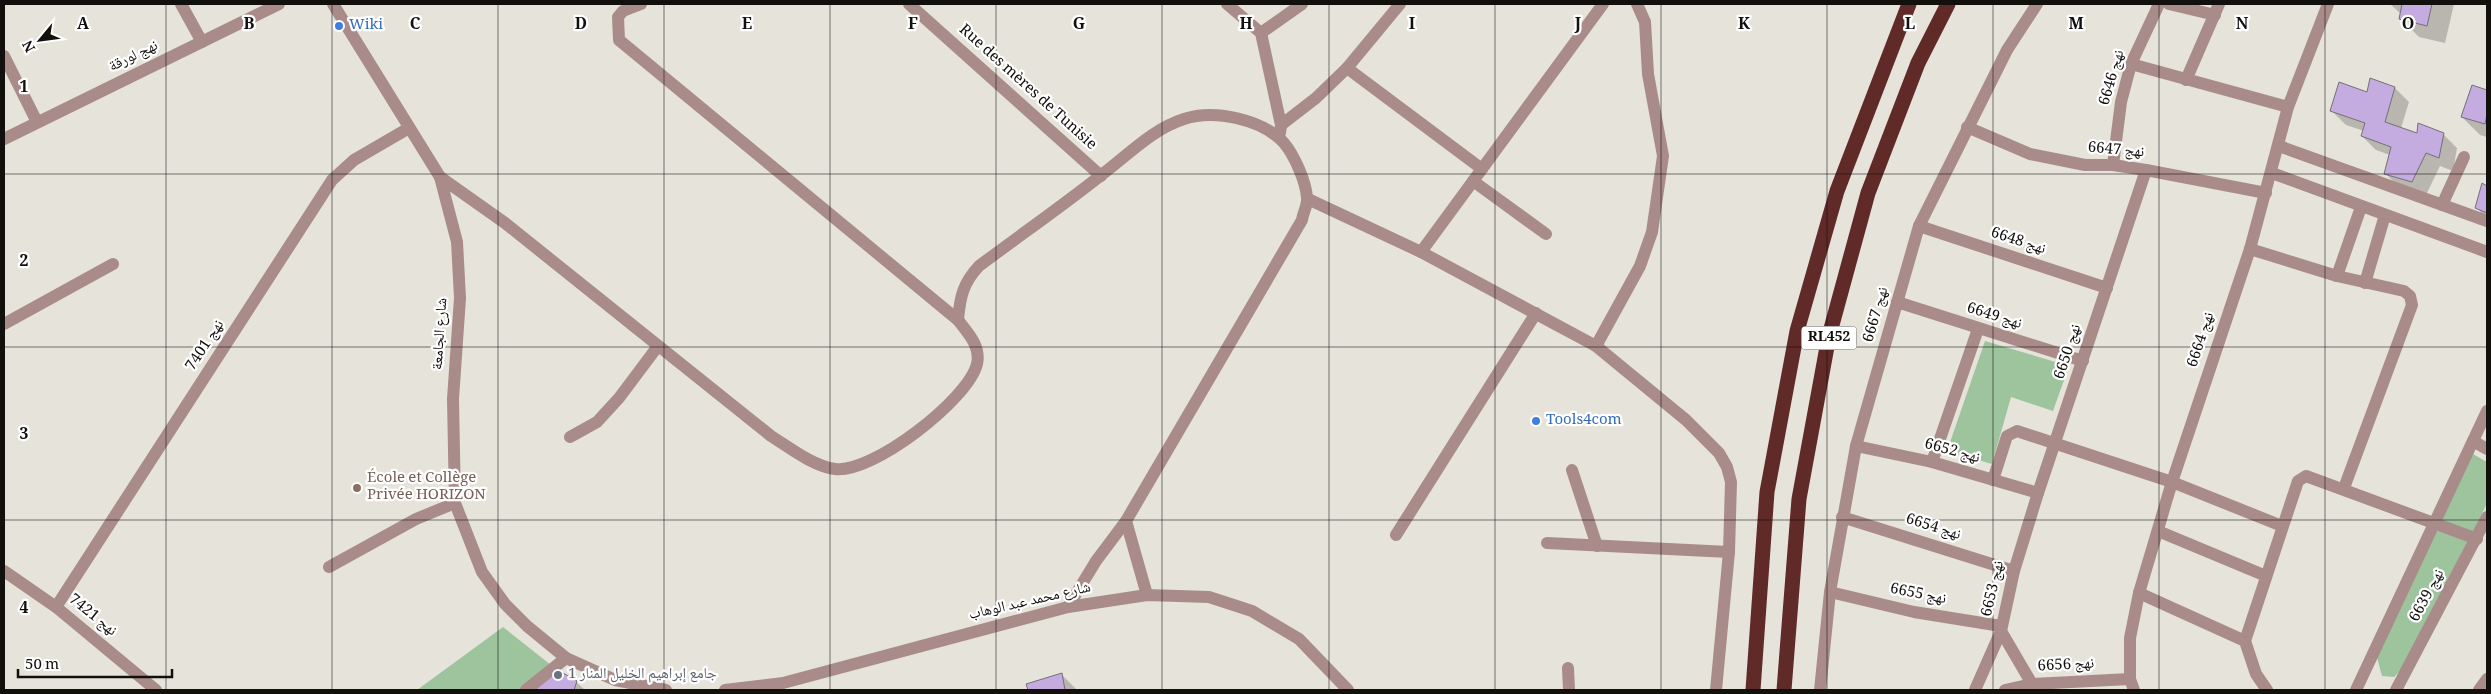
<svg xmlns="http://www.w3.org/2000/svg" width="2491" height="694" viewBox="0 0 2491 694" font-family="Georgia,'Noto Naskh Arabic',serif">
  <style>
    .green { fill: #9ec49e }
    .shadow { fill: #0003 }
    .building { fill: #c4ace1; stroke: #736f77 }
    .lines { fill: none; stroke-linecap: round; stroke-linejoin: round }
    .minor { stroke: #a98c8a; stroke-width: 12 }
    .highway { stroke: #602a29; stroke-width: 15 }
    .grid { fill: none; stroke: #11100d; stroke-width: 1; stroke-opacity: 0.55 }
    .shop-dot { fill: #3f7fe0; stroke: #fff; stroke-width: 2 }
    .education-dot { fill: #8d6e63; stroke: #fff; stroke-width: 2 }
    .worship-dot { fill: #6b7280; stroke: #fff; stroke-width: 2 }
    .labels { text-anchor: middle; dominant-baseline: central; stroke-width: 4.5; stroke-linejoin: round; paint-order: stroke }
    .shield { fill: #fff; stroke: #585856; stroke-width: 1 }
    .shield-label { font-size: 14px; font-weight: bold; fill: #11100d }
    .shop-label { font-size: 15px; fill: #366cbe; stroke: #fff; text-anchor: start }
    .street-label { font-size: 15px; fill: #11100d; stroke: #fff }
    .education-label { font-size: 15px; fill: #785e54; stroke: #fff; text-anchor: start }
    .worship-label { font-size: 15px; fill: #5b616d; stroke: #fff; text-anchor: start }
    .grid-label { font-size: 16px; text-anchor: middle; font-weight: bold; fill: #11100d; stroke: #fff; stroke-width: 4.5; stroke-linejoin: round; paint-order: stroke }
  </style>
  <rect width="100%" height="100%" fill="#e6e4da"/>
  <!-- green -->
  <g class="green">
    <path d="M 1985,341 L 2069,366 L 2053,411 L 2011,397 L 1992,464 L 1947,451 Z"/>
    <path d="M 2473,454 L 2487,462 L 2487,503 L 2473,533 L 2441,520 Z"/>
    <path d="M 2436,530 L 2468,542 L 2402,669 L 2394,677 L 2382,676 L 2376,654 Z"/>
    <path d="M 503,627 L 556,669 L 530,690 L 417,690 Z"/>
  </g>
  <!-- shadow -->
  <g class="shadow">
    <path d="M 2390,4 L 2454,4 L 2445,43 L 2419,37 L 2400,18 L 2401,14 Z"/>
    <path d="M 2472,86 L 2487,92 L 2487,137 L 2480,135 L 2462,117 Z"/>
    <path d="M 2395,88 L 2409,102 L 2401,128 L 2418,134 L 2443,134 L 2457,148 L 2453,171 L 2440,166 L 2426,195 L 2400,188 L 2386,174 L 2390,155 L 2376,150 L 2362,136 L 2364,131 L 2346,125 L 2331,110 L 2368,93 Z"/>
    <path d="M 2483,185 L 2487,187 L 2487,219 L 2477,208 Z"/>
    <path d="M 1061,674 L 1077,690 L 1029,690 L 1028,684 Z"/>
    <path d="M 576,682 L 585,690 L 532,690 Z"/>
  </g>
  <!-- building -->
  <g class="building">
    <path d="M 2402,4 L 2432,4 L 2427,26 L 2399,19 Z"/>
    <path d="M 2370,78 L 2395,87 L 2385,122 L 2417,133 L 2418,123 L 2444,133 L 2439,158 L 2426,153 L 2412,182 L 2384,174 L 2391,147 L 2361,136 L 2365,123 L 2330,111 L 2339,82 L 2367,92 Z"/>
    <path d="M 2472,85 L 2487,90 L 2487,114 L 2485,124 L 2461,117 Z"/>
    <path d="M 2482,183 L 2487,186 L 2487,213 L 2475,208 Z"/>
    <path d="M 556,669 L 577,681 L 574,690 L 530,690 Z"/>
    <path d="M 1062,673 L 1065,690 L 1028,690 L 1026,684 Z"/>
  </g>
  <g class="lines">
    <!-- minor -->
    <g class="minor">
      <path d="M 181,4 L 202,42"/>
      <path d="M 333,4 L 440,177 L 457,242 L 460,298 L 453,399 L 455,503 L 482,572 L 505,604 L 527,626 L 566,658 L 615,680 L 666,690"/>
      <path d="M 641,4 L 623,11 L 618,17 L 619,40 L 958,320"/>
      <path d="M 909,4 L 1101,176"/>
      <path d="M 1227,4 L 1261,33 L 1281,125 L 1280,133"/>
      <path d="M 2169,4 L 2215,15"/>
      <path d="M 1261,33 L 1302,4"/>
      <path d="M 4,56 L 37,122"/>
      <path d="M 2131,64 L 2288,107"/>
      <path d="M 1347,68 L 1482,169"/>
      <path d="M 2186,80 L 2219,4"/>
      <path d="M 1281,125 L 1316,98 L 1347,68 L 1400,4"/>
      <path d="M 1967,127 L 2030,154 L 2085,165 L 2113,165 L 2146,170 L 2266,193"/>
      <path d="M 4,139 L 279,4"/>
      <path d="M 2279,146 L 2487,221"/>
      <path d="M 2113,165 L 2121,102 L 2131,64 L 2159,4"/>
      <path d="M 2272,173 L 2487,252"/>
      <path d="M 440,177 L 505,223 L 771,436 C 790,448 813,466 835,469 C 872,474 968,400 977,364 C 981,346 968,333 958,320 C 960,297 963,283 979,266 C 1019,236 1061,207 1100,176 C 1127,156 1152,129 1184,119 C 1214,109 1262,119 1284,143 C 1294,155 1306,181 1307,198 C 1308,204 1303,213 1302,220 L 1126,521 L 1096,561 L 1068,607"/>
      <path d="M 1473,181 L 1546,234"/>
      <path d="M 1308,199 L 1421,252 L 1596,346 L 1686,420 L 1719,453 L 1727,467 L 1731,482 L 1729,552 L 1716,690"/>
      <path d="M 2442,205 L 2464,157"/>
      <path d="M 1919,226 L 2107,288"/>
      <path d="M 2250,249 L 2337,276 L 2404,291 L 2410,296 L 2412,305 L 2344,488"/>
      <path d="M 1421,252 L 1603,4"/>
      <path d="M 2337,276 L 2361,207"/>
      <path d="M 2365,283 L 2385,215"/>
      <path d="M 1897,302 L 2083,361"/>
      <path d="M 4,324 L 113,264"/>
      <path d="M 1596,346 L 1640,266 L 1652,232 L 1663,156 L 1648,74 L 1645,22 L 1637,4"/>
      <path d="M 570,437 L 597,422 L 619,398 L 658,346"/>
      <path d="M 2473,441 L 2487,449"/>
      <path d="M 1856,446 L 1932,462 L 2038,493"/>
      <path d="M 1932,462 L 1978,329"/>
      <path d="M 1572,470 L 1597,546"/>
      <path d="M 1993,480 L 2007,436 L 2017,431 L 2172,482 L 2282,526"/>
      <path d="M 1842,517 L 2014,571"/>
      <path d="M 1126,521 L 1147,595"/>
      <path d="M 2158,531 L 2266,576"/>
      <path d="M 1396,535 L 1536,313"/>
      <path d="M 1547,543 L 1729,552"/>
      <path d="M 329,567 L 416,519 L 455,503"/>
      <path d="M 4,571 L 56,607 L 156,690"/>
      <path d="M 1830,592 L 1914,612 L 2001,626"/>
      <path d="M 2139,593 L 2245,641"/>
      <path d="M 56,607 L 332,180 L 354,160 L 409,128"/>
      <path d="M 2001,631 L 2032,684"/>
      <path d="M 1568,668 L 1569,690"/>
      <path d="M 526,690 L 566,658"/>
      <path d="M 725,690 L 783,683 L 1068,607 L 1147,595 L 1209,597 L 1252,611 L 1299,639 L 1348,690"/>
      <path d="M 1820,690 L 1830,592 L 1856,446 L 1919,226 L 2007,50 L 2037,4"/>
      <path d="M 1975,690 L 2001,631 L 2014,571 L 2038,493 L 2146,170"/>
      <path d="M 2005,690 L 2032,684 L 2130,679"/>
      <path d="M 2134,690 L 2130,679 L 2130,638 L 2139,593 L 2172,482 L 2250,249 L 2288,107 L 2328,4"/>
      <path d="M 2267,690 L 2256,674 L 2245,641 L 2298,481 L 2306,476 L 2477,539"/>
      <path d="M 2356,690 L 2487,411"/>
      <path d="M 2396,690 L 2487,517"/>
      <path d="M 2479,690 L 2487,679"/>
    </g>
    <!-- highway -->
    <g class="highway">
      <path d="M 1753,690 L 1767,492 L 1797,331 L 1837,191 L 1909,4"/>
      <path d="M 1784,690 L 1799,499 L 1829,336 L 1868,193 L 1918,63 L 1948,4"/>
    </g>
  </g>
  <!-- grid -->
  <path class="grid" d="M 166,4 L 166,690M 332,4 L 332,690M 498,4 L 498,690M 664,4 L 664,690M 830,4 L 830,690M 996,4 L 996,690M 1162,4 L 1162,690M 1329,4 L 1329,690M 1495,4 L 1495,690M 1661,4 L 1661,690M 1827,4 L 1827,690M 1993,4 L 1993,690M 2159,4 L 2159,690M 2325,4 L 2325,690M 4,174 L 2487,174M 4,347 L 2487,347M 4,520 L 2487,520"/>
  <!-- markers -->
  <g class="shop-dot">
    <circle cx="339" cy="26" r="5"/>
    <circle cx="1536" cy="421" r="5"/>
  </g>
  <circle class="education-dot" cx="357" cy="488" r="5"/>
  <circle class="worship-dot" cx="558" cy="675" r="5"/>
  <g class="labels">
    <!-- shield labels -->
    <rect class="shield" x="1801.5" y="326.5" width="55" height="23" rx="4"/>
    <g class="shield-label">
      <text x="1829" y="338">RL452</text>
    </g>
    <!-- shop labels -->
    <g class="shop-label">
      <text x="349" y="26">Wiki</text>
      <text x="1546" y="421">Tools4com</text>
    </g>
    <!-- street labels -->
    <g class="street-label">
      <text transform="translate(134 57) rotate(-26)">نهج لورقة</text>
      <text transform="translate(2113 78) rotate(-74)">نهج 6646</text>
      <text transform="translate(1027 88) rotate(42)">Rue des mères de Tunisie</text>
      <text transform="translate(2116 151) rotate(5)">نهج 6647</text>
      <text transform="translate(2018 242) rotate(18)">نهج 6648</text>
      <text transform="translate(1877 315) rotate(-74)">نهج 6667</text>
      <text transform="translate(1994 317) rotate(17)">نهج 6649</text>
      <text transform="translate(441 334) rotate(-86)">شارع الجامعة</text>
      <text transform="translate(2202 340) rotate(-72)">نهج 6664</text>
      <text transform="translate(206 346) rotate(-57)">نهج 7401</text>
      <text transform="translate(2069 352) rotate(-72)">نهج 6650</text>
      <text transform="translate(1952 452) rotate(15)">نهج 6652</text>
      <text transform="translate(1933 528) rotate(17)">نهج 6654</text>
      <text transform="translate(1994 589) rotate(-77)">نهج 6653</text>
      <text transform="translate(1918 595) rotate(11)">نهج 6655</text>
      <text transform="translate(2428 596) rotate(-62)">نهج 6639</text>
      <text transform="translate(1030 602) rotate(-13)">شارع محمد عبد الوهاب</text>
      <text transform="translate(92 616) rotate(39)">نهج 7421</text>
      <text transform="translate(2066 666) rotate(-3)">نهج 6656</text>
    </g>
    <!-- education labels -->
    <g class="education-label">
      <text x="367" y="479">École et Collège<tspan x="367" dy="17">Privée HORIZON</tspan></text>
    </g>
    <!-- worship labels -->
    <g class="worship-label">
      <text x="568" y="675">جامع إبراهيم الخليل المنار 1</text>
    </g>
  </g>
  <g class="grid-label">
    <text x="83" y="29">A</text>
    <text x="249" y="29">B</text>
    <text x="415" y="29">C</text>
    <text x="581" y="29">D</text>
    <text x="747" y="29">E</text>
    <text x="913" y="29">F</text>
    <text x="1079" y="29">G</text>
    <text x="1246" y="29">H</text>
    <text x="1412" y="29">I</text>
    <text x="1578" y="29">J</text>
    <text x="1744" y="29">K</text>
    <text x="1910" y="29">L</text>
    <text x="2076" y="29">M</text>
    <text x="2242" y="29">N</text>
    <text x="2408" y="29">O</text>
    <text x="24" y="92">1</text>
    <text x="24" y="266">2</text>
    <text x="24" y="439">3</text>
    <text x="24" y="613">4</text>
  </g>
  <!-- border -->
  <rect width="2491" height="694" fill="none" stroke="#11100d" stroke-width="10"/>
  <!-- north arrow -->
  <g transform="translate(40 40) rotate(241)" stroke="#ffffff" stroke-width="4" paint-order="stroke">
  <path d="M0-4L9 19L0 12L-9 19Z" fill="#11100d"/>
  <text y="-8" font-size="14" font-weight="bold" text-anchor="middle" fill="#11100d">N</text>
  </g>
  <!-- scale -->
  <path d="M18 669v8h154v-8" fill="none" stroke="#11100d" stroke-width="2.5"/>
  <text x="25" y="669" font-size="15" fill="#11100d" stroke="#ffffff" stroke-width="4" paint-order="stroke">50 m</text>
</svg>
